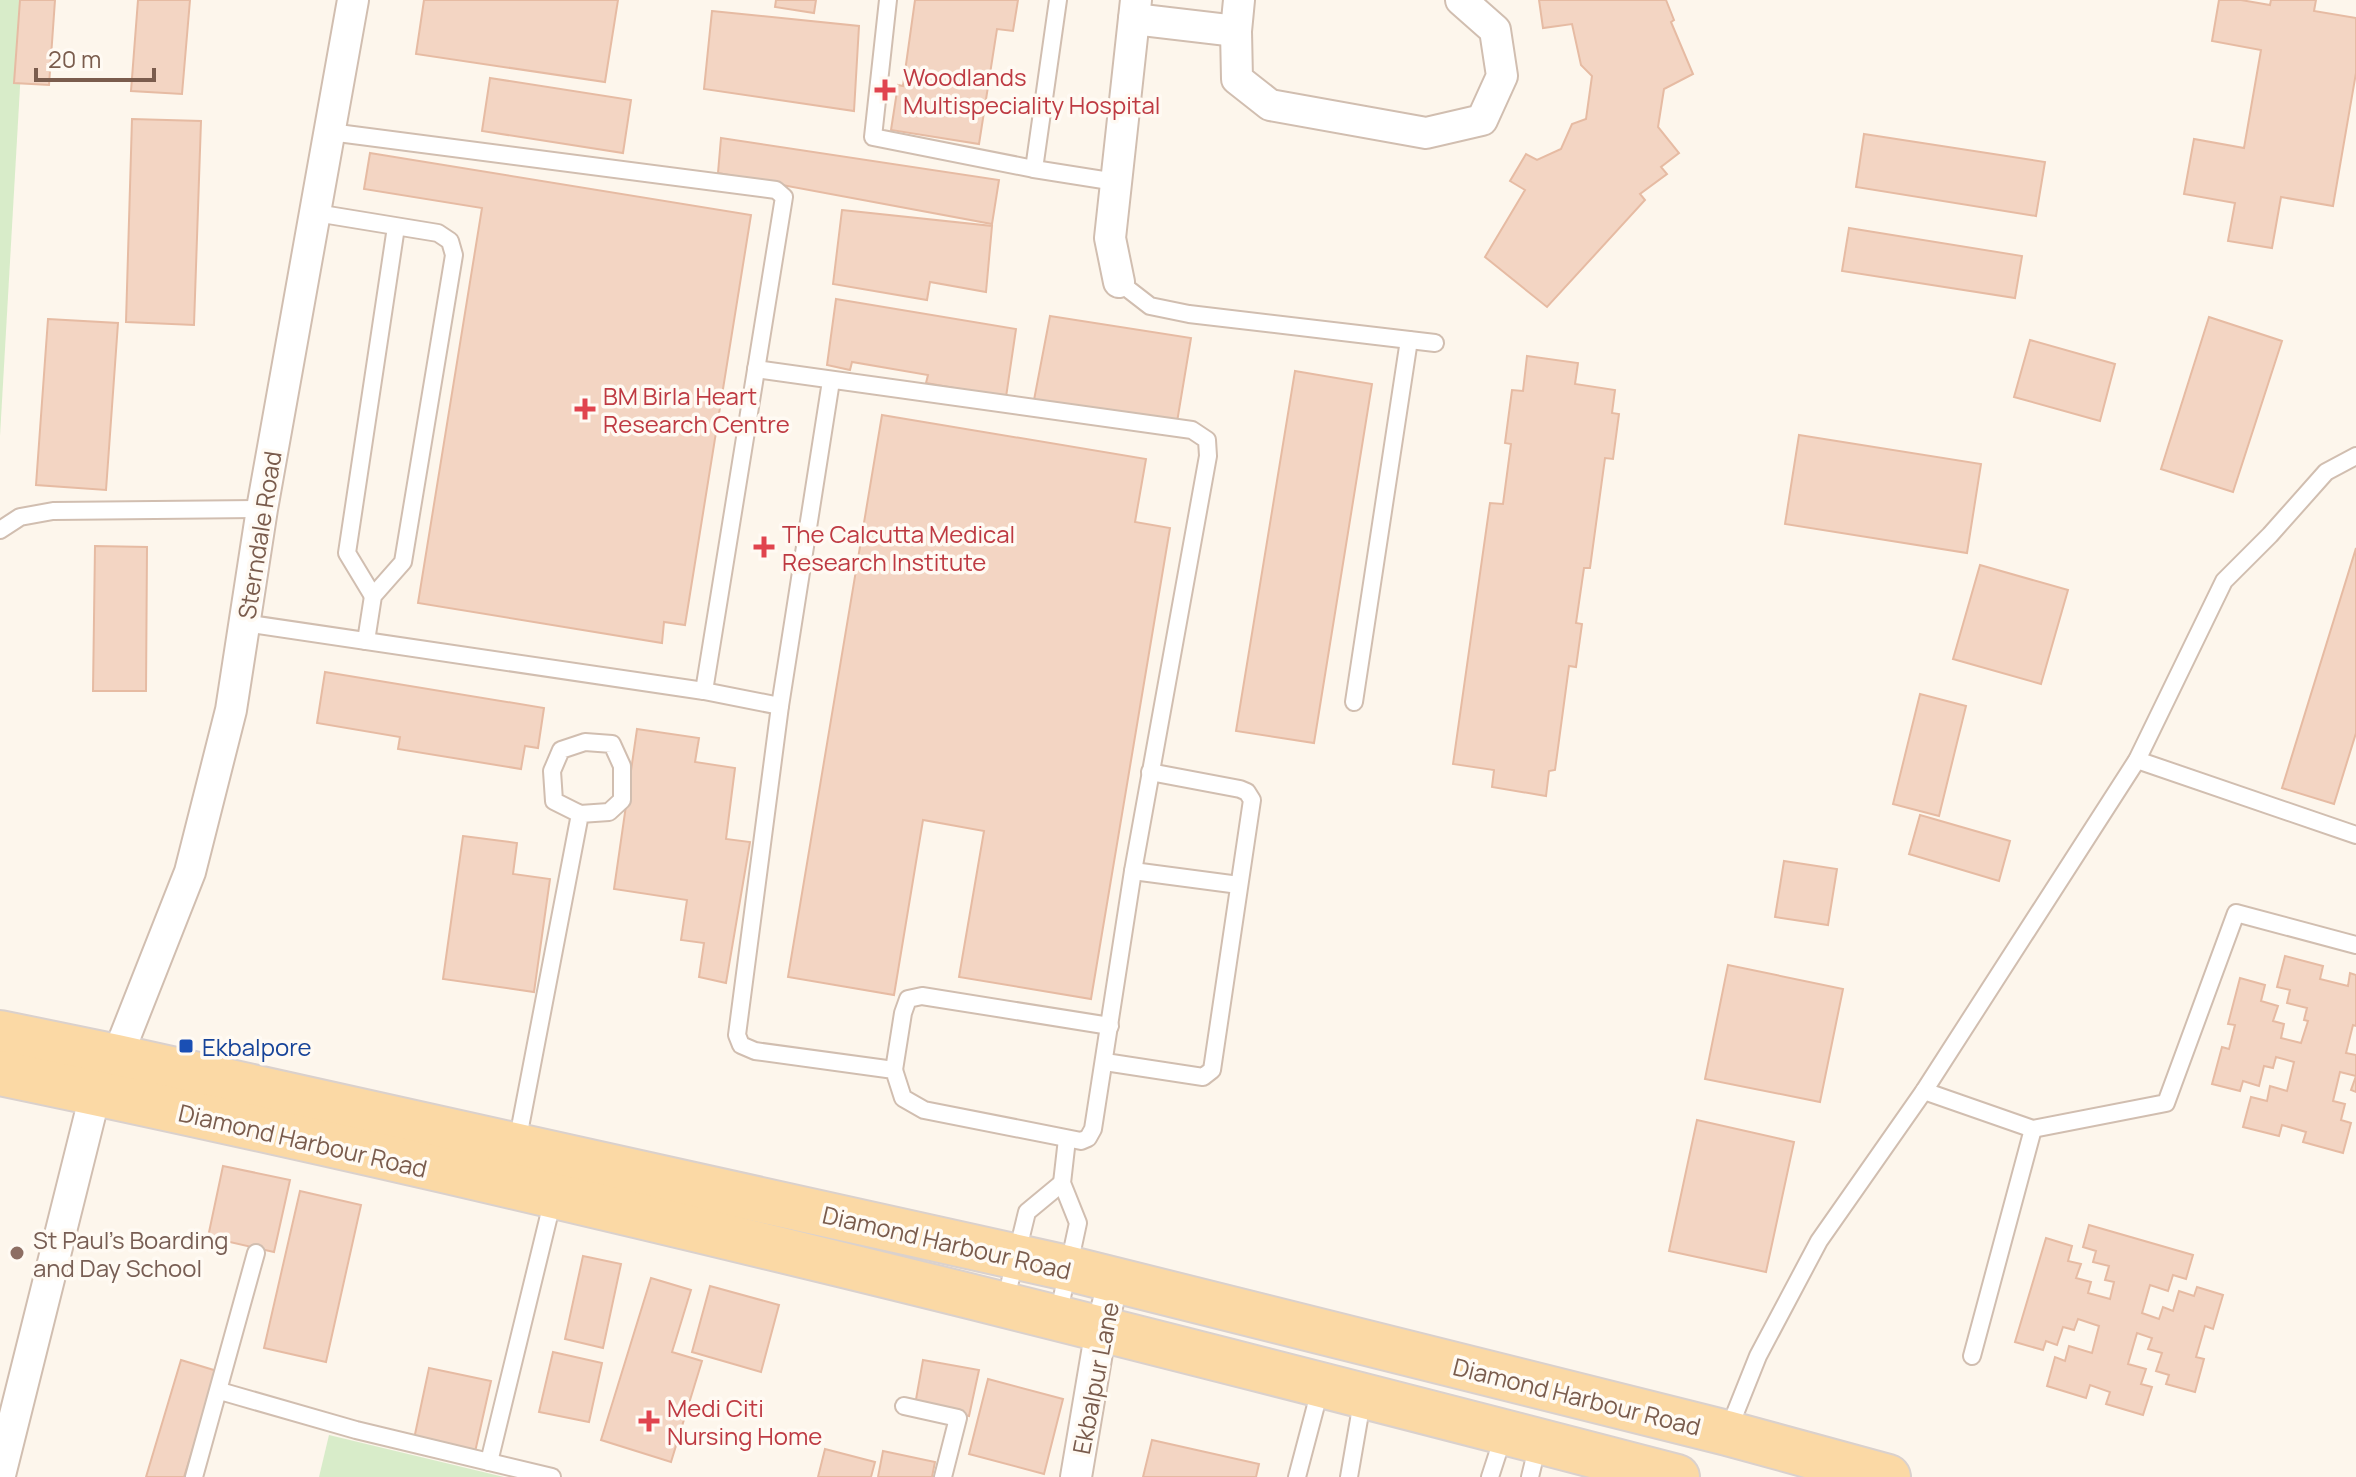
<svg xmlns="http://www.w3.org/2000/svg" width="2356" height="1477" viewBox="0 0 2356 1477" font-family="Manrope,sans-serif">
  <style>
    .green { fill: #d8ecc9 }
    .building { fill: #f3d5c3; stroke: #e6bba3; stroke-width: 2 }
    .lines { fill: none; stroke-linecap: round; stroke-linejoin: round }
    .service-casing { stroke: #d1beb0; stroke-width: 20 }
    .minor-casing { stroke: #d1beb0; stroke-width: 34 }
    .primary-casing { stroke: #dad1cd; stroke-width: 48 }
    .service { stroke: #fff; stroke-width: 16 }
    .minor { stroke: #fff; stroke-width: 30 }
    .primary { stroke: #fbd9a5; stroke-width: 44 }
    .health-dot { fill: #e0444e; stroke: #fffaf3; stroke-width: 3 }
    .transit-dot { fill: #1a4fb4; stroke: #fffaf3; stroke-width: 3 }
    .education-dot { fill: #8d6e63; stroke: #fffaf3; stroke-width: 3 }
    .labels { text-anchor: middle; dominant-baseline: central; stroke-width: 7; stroke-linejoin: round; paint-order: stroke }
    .health-label { font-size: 24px; fill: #be3a42; stroke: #fffaf3; text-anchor: start }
    .street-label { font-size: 24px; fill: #7a5c4d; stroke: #fffaf3 }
    .transit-label { font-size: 24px; fill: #164399; stroke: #fffaf3; text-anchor: start }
    .education-label { font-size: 24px; fill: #785e54; stroke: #fffaf3; text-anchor: start }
  </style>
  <rect width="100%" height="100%" fill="#fdf6ec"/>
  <!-- green -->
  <g class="green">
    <path d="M 0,0 L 25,0 L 0,436 Z"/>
    <path d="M 329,1435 L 504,1477 L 319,1477 Z"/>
  </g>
  <!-- building -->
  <g class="building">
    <path d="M 20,0 L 55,0 L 49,85 L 14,83 Z"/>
    <path d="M 138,0 L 190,0 L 182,94 L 131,91 Z"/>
    <path d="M 424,0 L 618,0 L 605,82 L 416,54 Z"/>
    <path d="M 776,0 L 816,0 L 814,13 L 775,7 Z"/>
    <path d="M 915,0 L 1018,0 L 1013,31 L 997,29 L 979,144 L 891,130 L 898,85 L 903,86 Z"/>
    <path d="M 1539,0 L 1666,0 L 1674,20 L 1671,22 L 1693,74 L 1664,89 L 1658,127 L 1679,153 L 1661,167 L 1667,174 L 1640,194 L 1645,200 L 1547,307 L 1485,257 L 1525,190 L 1510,181 L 1526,154 L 1537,160 L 1561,149 L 1572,124 L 1586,119 L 1592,76 L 1581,65 L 1572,24 L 1543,28 Z"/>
    <path d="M 2219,0 L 2241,0 L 2270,5 L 2271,0 L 2316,0 L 2314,11 L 2356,18 L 2356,73 L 2333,206 L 2281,197 L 2272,248 L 2228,241 L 2235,203 L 2184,194 L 2194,139 L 2244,148 L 2261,50 L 2212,41 Z"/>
    <path d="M 712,11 L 859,26 L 854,111 L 704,89 Z"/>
    <path d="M 490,78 L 631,100 L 623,153 L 482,131 Z"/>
    <path d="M 132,119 L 201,121 L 194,325 L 126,322 Z"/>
    <path d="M 1864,134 L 2045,162 L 2036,216 L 1856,187 Z"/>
    <path d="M 721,138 L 999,180 L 992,224 L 718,173 Z"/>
    <path d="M 370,153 L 751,215 L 685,625 L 664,622 L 662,643 L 418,603 L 482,208 L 364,189 Z"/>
    <path d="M 842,210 L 992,226 L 986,292 L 930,282 L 927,300 L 833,284 Z"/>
    <path d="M 1849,228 L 2022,256 L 2015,298 L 1842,271 Z"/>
    <path d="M 836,299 L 1016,329 L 1006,397 L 926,383 L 928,375 L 852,362 L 850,370 L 827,365 Z"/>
    <path d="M 1050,316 L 1191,338 L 1177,422 L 1034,400 Z"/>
    <path d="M 2209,317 L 2282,341 L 2233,492 L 2161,469 Z"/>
    <path d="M 48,319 L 118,323 L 106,490 L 36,485 Z"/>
    <path d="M 2030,340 L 2115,364 L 2100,421 L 2014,397 Z"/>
    <path d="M 1527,356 L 1578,363 L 1575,384 L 1615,390 L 1612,413 L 1619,414 L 1613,459 L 1605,458 L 1590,568 L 1584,568 L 1576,623 L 1582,624 L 1576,667 L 1569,666 L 1555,770 L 1549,771 L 1546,796 L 1492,787 L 1494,770 L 1453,764 L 1490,503 L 1503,504 L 1511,444 L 1505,443 L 1512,390 L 1523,391 Z"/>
    <path d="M 1295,371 L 1372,384 L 1314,743 L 1236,731 Z"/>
    <path d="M 882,415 L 1146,459 L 1135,522 L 1170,528 L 1091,999 L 959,977 L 984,831 L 923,820 L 894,995 L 788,977 Z"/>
    <path d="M 1799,435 L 1981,464 L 1967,553 L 1785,524 Z"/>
    <path d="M 95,546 L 147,547 L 146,691 L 93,691 Z"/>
    <path d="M 2356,548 L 2356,733 L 2334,804 L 2282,788 Z"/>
    <path d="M 1980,565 L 2068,590 L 2041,684 L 1953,659 Z"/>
    <path d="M 325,672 L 544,708 L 538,748 L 525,746 L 521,769 L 398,749 L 400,737 L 317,723 Z"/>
    <path d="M 1920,694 L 1966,706 L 1939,816 L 1893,804 Z"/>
    <path d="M 637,729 L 699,738 L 695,762 L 735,768 L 726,839 L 750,842 L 726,983 L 699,977 L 704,943 L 681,940 L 687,900 L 614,889 Z"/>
    <path d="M 1920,815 L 2010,841 L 1999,881 L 1909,854 Z"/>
    <path d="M 463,836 L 517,843 L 513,874 L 550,879 L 534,992 L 443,979 Z"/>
    <path d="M 1784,861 L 1837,869 L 1828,925 L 1775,917 Z"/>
    <path d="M 2285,956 L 2323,966 L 2320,979 L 2348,986 L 2350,973 L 2356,975 L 2356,1026 L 2353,1025 L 2346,1053 L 2356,1055 L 2356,1092 L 2351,1090 L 2356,1076 L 2340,1072 L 2333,1101 L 2345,1104 L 2341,1120 L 2351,1123 L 2343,1153 L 2303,1142 L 2306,1132 L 2282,1125 L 2279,1136 L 2243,1127 L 2251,1097 L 2267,1101 L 2270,1086 L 2287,1091 L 2294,1062 L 2276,1057 L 2273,1068 L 2264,1066 L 2259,1086 L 2243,1081 L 2240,1091 L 2212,1084 L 2222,1047 L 2229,1049 L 2235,1025 L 2228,1024 L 2240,978 L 2265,985 L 2261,1001 L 2278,1006 L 2273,1021 L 2284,1024 L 2281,1038 L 2301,1043 L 2308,1021 L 2304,1020 L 2307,1008 L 2287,1003 L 2290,990 L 2277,987 Z"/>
    <path d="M 1728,965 L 1843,989 L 1820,1102 L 1705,1079 Z"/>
    <path d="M 1697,1120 L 1794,1142 L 1766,1272 L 1669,1251 Z"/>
    <path d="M 223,1166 L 290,1180 L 274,1252 L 208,1237 Z"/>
    <path d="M 300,1191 L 361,1205 L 326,1362 L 264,1348 Z"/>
    <path d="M 2089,1225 L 2193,1255 L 2186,1279 L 2173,1275 L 2168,1291 L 2150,1285 L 2142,1313 L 2159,1319 L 2163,1307 L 2173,1311 L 2179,1291 L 2194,1296 L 2197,1287 L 2223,1295 L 2213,1329 L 2205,1326 L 2196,1357 L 2204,1359 L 2195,1392 L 2166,1384 L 2169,1375 L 2156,1371 L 2162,1353 L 2148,1349 L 2152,1338 L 2137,1333 L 2128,1364 L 2146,1369 L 2141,1384 L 2152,1387 L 2143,1415 L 2106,1404 L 2110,1392 L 2090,1385 L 2086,1398 L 2047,1386 L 2055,1357 L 2065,1361 L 2069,1346 L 2092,1353 L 2099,1326 L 2078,1319 L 2074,1330 L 2063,1327 L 2057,1345 L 2046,1341 L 2043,1350 L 2015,1342 L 2046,1238 L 2072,1246 L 2068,1261 L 2081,1264 L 2076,1278 L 2091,1282 L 2088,1293 L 2110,1299 L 2114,1282 L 2105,1280 L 2109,1266 L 2093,1262 L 2096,1251 L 2083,1247 Z"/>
    <path d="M 583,1256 L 621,1264 L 603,1348 L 565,1339 Z"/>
    <path d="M 651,1278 L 691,1290 L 672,1352 L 702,1361 L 671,1462 L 601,1440 Z"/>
    <path d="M 710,1286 L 779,1305 L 761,1372 L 692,1352 Z"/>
    <path d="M 553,1352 L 602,1363 L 589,1422 L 539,1412 Z"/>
    <path d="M 181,1360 L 217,1371 L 184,1477 L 146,1477 Z"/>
    <path d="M 923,1360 L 979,1370 L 969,1416 L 915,1405 Z"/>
    <path d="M 429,1368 L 491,1381 L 475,1452 L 414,1439 Z"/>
    <path d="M 988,1379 L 1063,1399 L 1044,1474 L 969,1454 Z"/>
    <path d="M 1152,1440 L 1259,1464 L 1256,1477 L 1143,1477 Z"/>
    <path d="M 825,1449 L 875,1462 L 871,1477 L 818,1477 Z"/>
    <path d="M 883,1451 L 935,1462 L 932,1477 L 878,1477 Z"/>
  </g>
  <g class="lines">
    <defs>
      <g id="service">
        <path d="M 888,0 L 873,137 L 1034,169 L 1116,182"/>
        <path d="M 330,132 L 776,190 L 784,197 L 704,691"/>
        <path d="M 1034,169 L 1058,0"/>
        <path d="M 316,213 L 438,233 L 450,241 L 454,255 L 403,562 L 373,596 L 366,641"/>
        <path d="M 1119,282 L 1150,306 L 1189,314 L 1435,343"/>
        <path d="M 756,369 L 1192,430 L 1207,440 L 1208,456 L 1133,871 L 1093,1129 L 1088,1138 L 1081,1141 L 924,1110 L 903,1098 L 894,1070 L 755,1051 L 741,1045 L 737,1035 L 780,706 L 831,381"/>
        <path d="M 0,530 L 20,517 L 53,511 L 262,509"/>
        <path d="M 373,596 L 347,553 L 396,227"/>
        <path d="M 244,623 L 704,691 L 780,706"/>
        <path d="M 1354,702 L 1409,340"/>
        <path d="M 2137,760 L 2356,835"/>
        <path d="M 1133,871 L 1239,885"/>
        <path d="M 1105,1062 L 1203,1077 L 1212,1070 L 1252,800 L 1247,792 L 1240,789 L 1150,772"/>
        <path d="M 894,1070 L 903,1013 L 908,999 L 922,996 L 1110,1026"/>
        <path d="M 1924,1091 L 2033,1129 L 2166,1103 L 2236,913 L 2356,945"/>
        <path d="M 517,1143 L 580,814 L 554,801 L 552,771 L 561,750 L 585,742 L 612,744 L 622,766 L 622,800 L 609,812 L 580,814"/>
        <path d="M 1005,1302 L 1027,1212 L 1062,1183"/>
        <path d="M 1058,1316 L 1078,1223 L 1062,1183 L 1067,1139"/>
        <path d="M 1972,1356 L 2033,1129"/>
        <path d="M 220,1391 L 356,1430 L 552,1477"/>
        <path d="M 904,1406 L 958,1418 L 943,1477"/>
        <path d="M 1728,1431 L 1758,1356 L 1819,1241 L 1924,1091 L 2137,760 L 2224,581 L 2270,535 L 2326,472 L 2356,456"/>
        <path d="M 489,1462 L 553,1199"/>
        <path d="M 194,1477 L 256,1253"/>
        <path d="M 1297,1477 L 1321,1386"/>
        <path d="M 1349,1477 L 1363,1396"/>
        <path d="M 1490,1477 L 1504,1434"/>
        <path d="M 1530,1477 L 1538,1444"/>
      </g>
      <g id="minor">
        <path d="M 1239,0 L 1236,31 L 1237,79 L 1270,105 L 1426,133 L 1482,120 L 1502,76 L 1495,30 L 1461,0"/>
        <path d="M 1134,19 L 1236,31"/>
        <path d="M 1119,282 L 1110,238 L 1136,0"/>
        <path d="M 0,1475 L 93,1103 L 117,1057 L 190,872 L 231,710 L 262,509 L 353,0"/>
        <path d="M 1076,1477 L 1101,1329 L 1114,1280"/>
      </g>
      <g id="primary">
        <path d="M 0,1033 L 117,1057 L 1067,1268 L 1727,1433 L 1888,1477"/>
        <path d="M 0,1073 C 563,1190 1121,1332 1677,1477"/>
      </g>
    </defs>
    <!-- service casing -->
    <use href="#service" class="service-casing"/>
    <!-- minor casing -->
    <use href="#minor" class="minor-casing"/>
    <!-- primary casing -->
    <use href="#primary" class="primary-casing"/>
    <!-- service -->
    <use href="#service" class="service"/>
    <!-- minor -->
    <use href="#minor" class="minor"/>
    <!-- primary -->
    <use href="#primary" class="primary"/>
  </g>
  <!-- markers -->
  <g class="health-dot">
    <path d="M881 78h8v8h8v8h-8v8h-8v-8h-8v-8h8z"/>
    <path d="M581 397h8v8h8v8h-8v8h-8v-8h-8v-8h8z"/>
    <path d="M760 535h8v8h8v8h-8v8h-8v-8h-8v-8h8z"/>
    <path d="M645 1409h8v8h8v8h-8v8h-8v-8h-8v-8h8z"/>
  </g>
  <rect class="transit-dot" x="178" y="1038" width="16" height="16" rx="4"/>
  <circle class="education-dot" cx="17" cy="1253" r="8"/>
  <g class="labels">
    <!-- health labels -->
    <g class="health-label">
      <text x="903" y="76">Woodlands<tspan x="903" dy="28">Multispeciality Hospital</tspan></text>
      <text x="603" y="395">BM Birla Heart<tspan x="603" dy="28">Research Centre</tspan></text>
      <text x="782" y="533">The Calcutta Medical<tspan x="782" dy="28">Research Institute</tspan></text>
      <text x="667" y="1407">Medi Citi<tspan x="667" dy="28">Nursing Home</tspan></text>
    </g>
    <!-- street labels -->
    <g class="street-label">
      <text transform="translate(259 535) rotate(-81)">Sterndale Road</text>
      <text transform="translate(303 1140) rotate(13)">Diamond Harbour Road</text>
      <text transform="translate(947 1242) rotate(13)">Diamond Harbour Road</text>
      <text transform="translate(1095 1378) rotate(-79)">Ekbalpur Lane</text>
      <text transform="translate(1577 1396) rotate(14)">Diamond Harbour Road</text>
    </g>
    <!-- transit labels -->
    <g class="transit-label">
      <text x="202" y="1046">Ekbalpore</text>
    </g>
    <!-- education labels -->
    <g class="education-label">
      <text x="33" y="1239">St Paul's Boarding<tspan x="33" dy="28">and Day School</tspan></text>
    </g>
  </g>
  <!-- scale -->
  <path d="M36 68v12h118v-12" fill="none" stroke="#7a5c4d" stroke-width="4"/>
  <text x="48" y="68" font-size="24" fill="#7a5c4d" stroke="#fffaf3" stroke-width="6" paint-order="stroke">20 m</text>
</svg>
